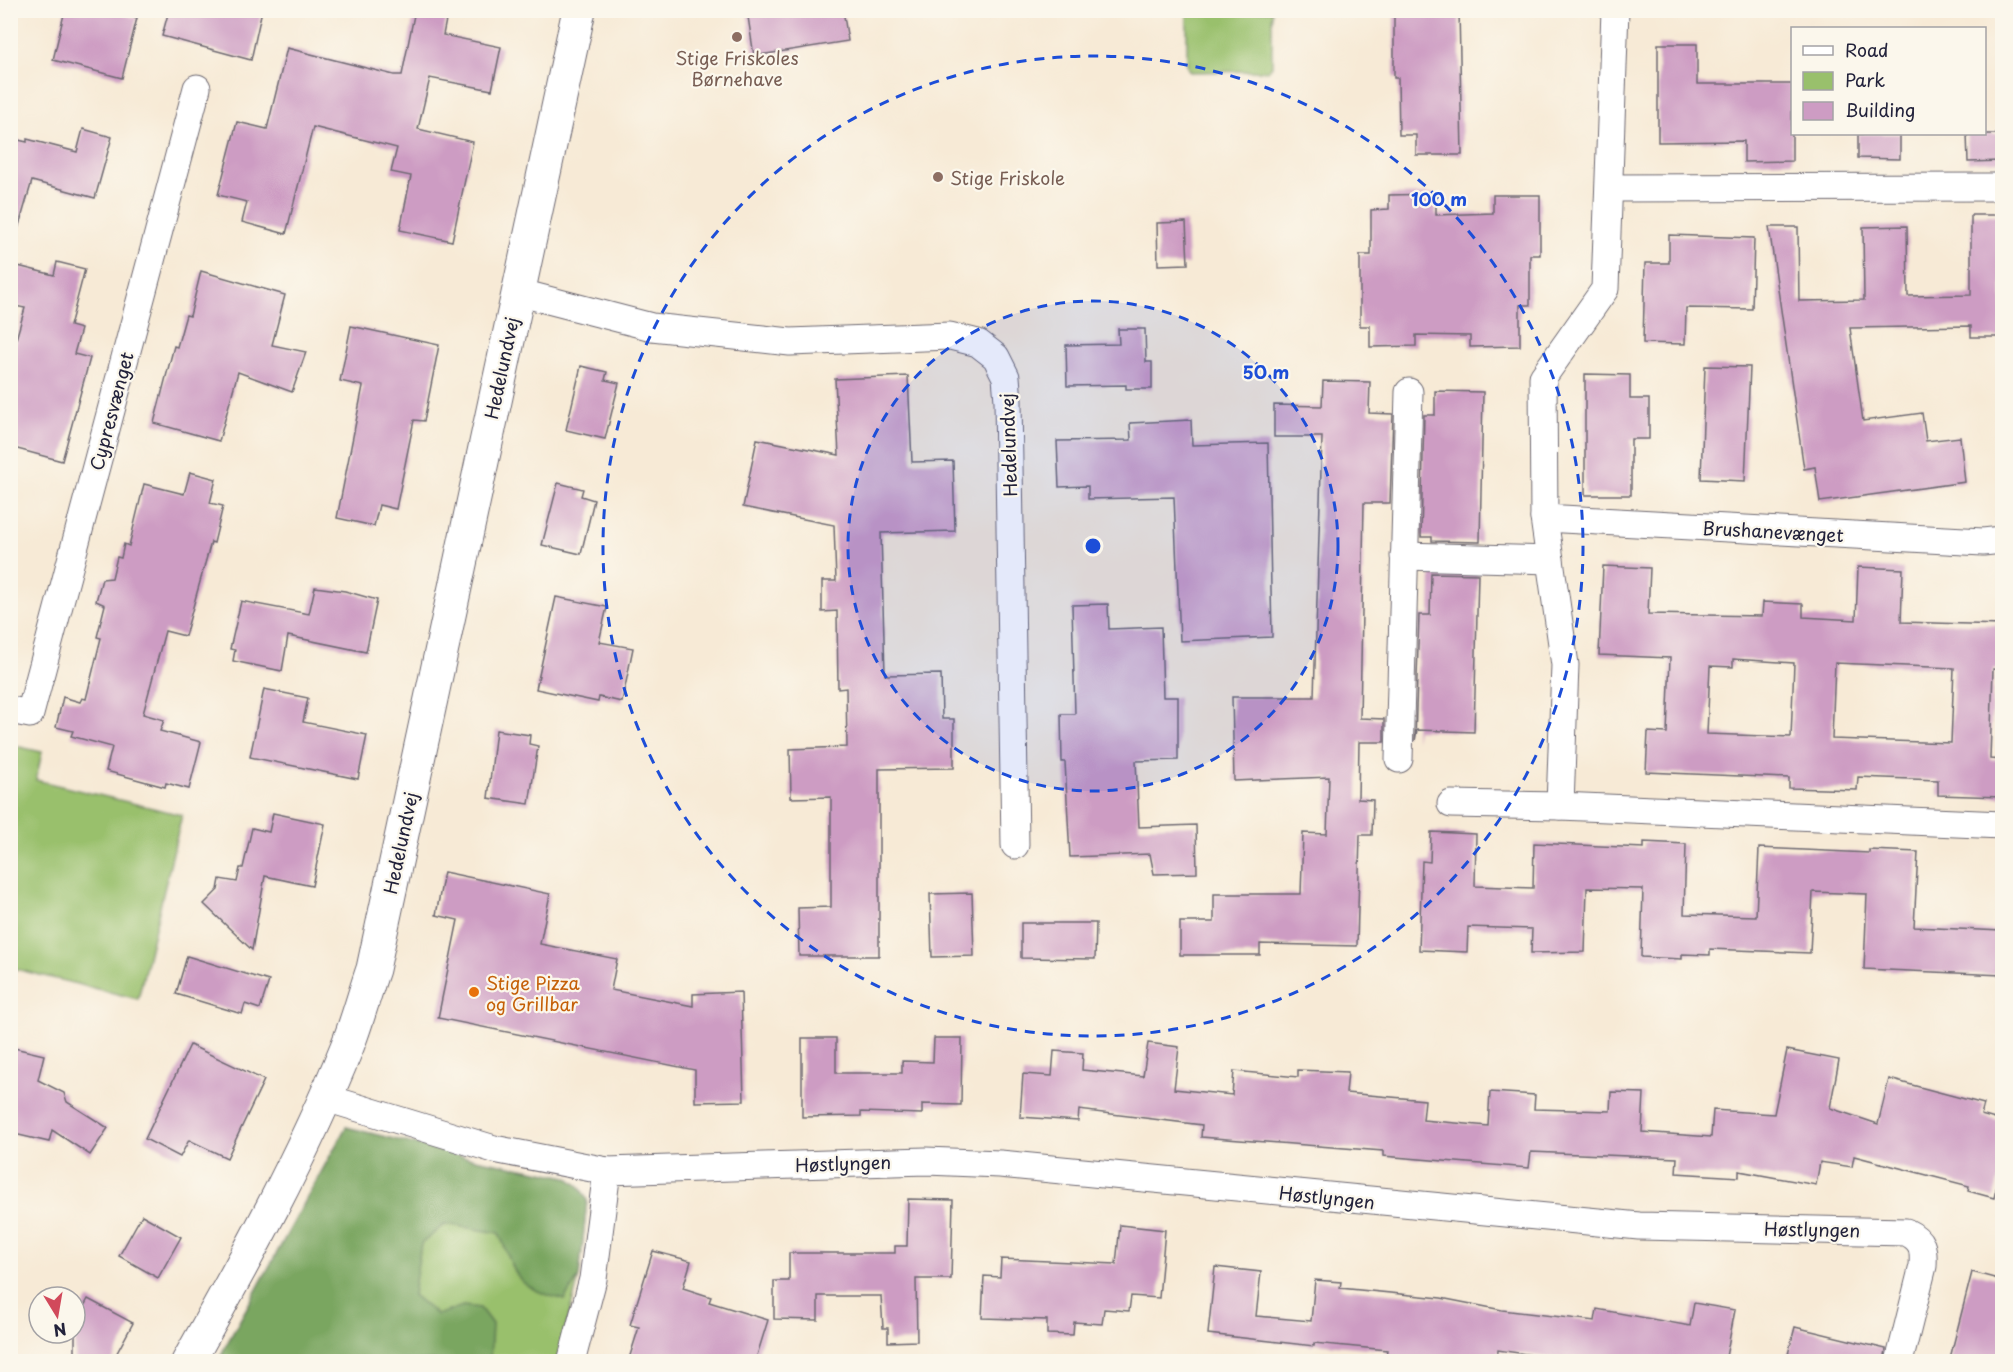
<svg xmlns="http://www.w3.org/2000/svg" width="2013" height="1372" viewBox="0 0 2013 1372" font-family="'Playpen Sans',sans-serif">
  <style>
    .green { fill: #99c06c; stroke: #5e7154; stroke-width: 1.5 }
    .forest { fill: #7aa660; stroke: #4e644e; stroke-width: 1.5 }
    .building { fill: #cd9cc3; fill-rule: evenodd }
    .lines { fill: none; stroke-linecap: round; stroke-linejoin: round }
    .minor-casing { stroke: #6d6871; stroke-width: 29 }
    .tertiary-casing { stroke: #6d6871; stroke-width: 35 }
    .minor { stroke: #fff; stroke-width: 27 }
    .tertiary { stroke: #fff; stroke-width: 33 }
    .ring { fill: none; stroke: #1d4ed8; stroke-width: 3; stroke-dasharray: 10 8 }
    .education-dot { fill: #8d6e63; stroke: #fbf7ec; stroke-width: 2 }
    .food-dot { fill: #e8710a; stroke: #fbf7ec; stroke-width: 2 }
    .labels { text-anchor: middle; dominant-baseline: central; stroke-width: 4.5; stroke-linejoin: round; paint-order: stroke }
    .education-label { font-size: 18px; fill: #785e54; stroke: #fbf7ec }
    .street-label { font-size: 18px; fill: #22223b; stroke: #fbf7ec }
    .food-label { font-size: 18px; fill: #c56008; stroke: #fbf7ec; text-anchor: start }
    .centre { fill: #1d4ed8; stroke: #fbf7ec; stroke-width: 3 }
    .ring-label { font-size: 18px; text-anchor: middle; font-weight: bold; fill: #1d4ed8; stroke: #fbf7ec; stroke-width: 4.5; stroke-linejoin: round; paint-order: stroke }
  </style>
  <rect width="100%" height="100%" fill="#fbf7ec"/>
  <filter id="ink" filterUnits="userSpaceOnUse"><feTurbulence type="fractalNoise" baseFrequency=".0167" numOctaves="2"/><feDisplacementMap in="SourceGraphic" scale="12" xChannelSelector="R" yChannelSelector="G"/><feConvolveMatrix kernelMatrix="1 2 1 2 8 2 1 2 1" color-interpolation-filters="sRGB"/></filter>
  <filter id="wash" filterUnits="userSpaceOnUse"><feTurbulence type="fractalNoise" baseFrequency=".008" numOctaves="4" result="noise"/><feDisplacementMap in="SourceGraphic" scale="24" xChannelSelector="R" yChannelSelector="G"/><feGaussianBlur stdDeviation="1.35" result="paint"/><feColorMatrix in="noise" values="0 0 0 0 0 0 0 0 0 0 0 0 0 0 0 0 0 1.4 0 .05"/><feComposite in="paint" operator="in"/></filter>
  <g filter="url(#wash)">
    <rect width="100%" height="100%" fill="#f7ead6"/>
    <!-- green -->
    <g class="green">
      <path d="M 1187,11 L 1272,11 L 1272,66 L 1268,71 L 1190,72 L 1187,67 Z"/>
      <path d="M 11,745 L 42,752 L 36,780 L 182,815 L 138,999 L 11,968 Z"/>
      <path d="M 346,1127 L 465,1157 L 567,1177 L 579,1186 L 587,1200 L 579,1277 L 557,1361 L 217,1362 Z"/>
    </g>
    <!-- forest -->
    <path class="forest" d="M 346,1127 L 465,1157 L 567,1177 L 579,1186 L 587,1200 L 579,1277 L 564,1300 C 513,1286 518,1279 499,1233 L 445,1224 L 421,1244 L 413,1295 L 437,1315 L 463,1306 L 480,1308 L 492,1324 L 490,1361 L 223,1362 L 223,1351 Z"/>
    <g id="blocks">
      <!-- building -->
      <g class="building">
        <path d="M 65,10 L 107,10 L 137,18 L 122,78 L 53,60 Z"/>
        <path d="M 169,10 L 262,10 L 251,60 L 162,36 Z"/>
        <path d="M 415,10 L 448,10 L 443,35 L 501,47 L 492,90 L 430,78 L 418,129 L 473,142 L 452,241 L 400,230 L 411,176 L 391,172 L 397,148 L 313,127 L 286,234 L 242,222 L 247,202 L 218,195 L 237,122 L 267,129 L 287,48 L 394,75 L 402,75 Z"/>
        <path d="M 747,10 L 843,10 L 848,41 L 754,56 Z"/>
        <path d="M 1394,10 L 1459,10 L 1462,155 L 1416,155 L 1416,135 L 1399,135 L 1398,78 L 1394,78 Z"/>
        <path d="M 1658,44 L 1697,44 L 1697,84 L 1792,84 L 1792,161 L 1744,162 L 1744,141 L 1658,142 Z"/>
        <path d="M 83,129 L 112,137 L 95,198 L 32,181 L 18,229 L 10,228 L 10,138 L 27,142 L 27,139 L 77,152 Z"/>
        <path d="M 1858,134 L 1900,134 L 1900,159 L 1858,158 Z"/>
        <path d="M 1967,134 L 2002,134 L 2002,161 L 1968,162 Z"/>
        <path d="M 1436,194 L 1436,215 L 1493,213 L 1493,195 L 1540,195 L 1540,255 L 1530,255 L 1530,305 L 1520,305 L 1520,346 L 1470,347 L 1470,336 L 1416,335 L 1416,346 L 1370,347 L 1370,326 L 1360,326 L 1360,255 L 1371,255 L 1371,210 L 1389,209 L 1389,195 Z"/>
        <path d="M 1971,215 L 2002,215 L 2002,337 L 1971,337 L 1971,326 L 1850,328 L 1863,421 L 1922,413 L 1926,441 L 1960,437 L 1965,482 L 1820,502 L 1815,467 L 1804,469 L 1769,227 L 1798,227 L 1799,301 L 1864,300 L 1863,227 L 1907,226 L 1908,296 L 1971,295 Z"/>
        <path d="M 1186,222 L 1188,264 L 1158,265 L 1157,223 Z"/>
        <path d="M 1669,235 L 1754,238 L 1752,309 L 1686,308 L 1685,344 L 1643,343 L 1645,263 L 1669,263 Z"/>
        <path d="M 57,262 L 85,269 L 70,326 L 81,329 L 74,354 L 90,358 L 62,461 L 10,447 L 10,360 L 25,308 L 10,305 L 10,264 L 54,275 Z"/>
        <path d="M 201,271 L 285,295 L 272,345 L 306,352 L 292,392 L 238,372 L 219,441 L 154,423 L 174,346 L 177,347 L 186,315 L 190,316 Z"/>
        <path d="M 351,326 L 439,345 L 424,421 L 414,420 L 396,509 L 379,505 L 374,526 L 337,518 L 363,386 L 340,381 Z"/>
        <path d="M 1118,329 L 1145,329 L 1146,362 L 1152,362 L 1152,389 L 1126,389 L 1126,385 L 1067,386 L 1066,345 L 1119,344 Z"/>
        <path d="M 581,366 L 607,372 L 605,380 L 619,383 L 605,439 L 566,430 Z"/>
        <path d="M 1705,366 L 1750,367 L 1745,481 L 1701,479 Z"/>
        <path d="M 1585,374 L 1630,375 L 1630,399 L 1649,399 L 1649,439 L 1631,439 L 1631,495 L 1585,495 Z"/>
        <path d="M 908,376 L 912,462 L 953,461 L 955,531 L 881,533 L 885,675 L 941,674 L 942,719 L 954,719 L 954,768 L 879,769 L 879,956 L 799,956 L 798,908 L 831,907 L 831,797 L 791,798 L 790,749 L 847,747 L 846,688 L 838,689 L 837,611 L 822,612 L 822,581 L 836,581 L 834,525 L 743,507 L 757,439 L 839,455 L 835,379 Z"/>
        <path d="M 1323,381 L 1370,382 L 1369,413 L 1393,414 L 1390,503 L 1364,503 L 1360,718 L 1384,719 L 1384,742 L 1359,742 L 1358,799 L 1373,800 L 1372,835 L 1360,835 L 1357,946 L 1260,944 L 1260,955 L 1180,955 L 1180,922 L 1214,922 L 1214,894 L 1301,894 L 1303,833 L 1327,834 L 1329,777 L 1234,781 L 1232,697 L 1314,697 L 1322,437 L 1274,437 L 1274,405 L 1322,406 Z"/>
        <path d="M 1435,391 L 1483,392 L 1480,542 L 1432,541 L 1432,537 L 1421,537 L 1424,415 L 1435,415 Z"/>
        <path d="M 1191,420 L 1192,445 L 1268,443 L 1272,637 L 1180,641 L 1174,497 L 1088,499 L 1088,486 L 1059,487 L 1057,441 L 1131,440 L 1130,423 Z"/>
        <path d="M 190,472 L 216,479 L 210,503 L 223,506 L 214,543 L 211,542 L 185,636 L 165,631 L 143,714 L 164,720 L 160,731 L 201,742 L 189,789 L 166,783 L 165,787 L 106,771 L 112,747 L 71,736 L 73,731 L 56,727 L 63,697 L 80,702 L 82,698 L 86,699 L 101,638 L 97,637 L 105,605 L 96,601 L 102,579 L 112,578 L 117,557 L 121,558 L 124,544 L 129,546 L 144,484 L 184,494 Z"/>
        <path d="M 558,483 L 583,489 L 581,496 L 594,500 L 581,554 L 542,545 Z"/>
        <path d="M 1603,566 L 1650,568 L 1648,614 L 1762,616 L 1763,602 L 1803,604 L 1803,617 L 1856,620 L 1858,567 L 1903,569 L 1901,622 L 2002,625 L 2002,670 L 1993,669 L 1990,759 L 2002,760 L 2002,797 L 1938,795 L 1938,780 L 1858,777 L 1857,790 L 1789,788 L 1789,778 L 1646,772 L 1648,732 L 1667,733 L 1670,658 L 1599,655 ZM 1733,659 L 1794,663 L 1791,737 L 1707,734 L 1710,666 L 1733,667 ZM 1835,663 L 1954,668 L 1951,743 L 1832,739 Z"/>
        <path d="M 1431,573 L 1478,574 L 1474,732 L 1417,730 L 1415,741 L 1419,615 L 1430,615 Z"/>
        <path d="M 315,587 L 345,591 L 377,600 L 366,652 L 288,636 L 282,671 L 233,661 L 235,650 L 230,649 L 241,601 L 309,614 Z"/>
        <path d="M 556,597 L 607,607 L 599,642 L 633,648 L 622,702 L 599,697 L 598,702 L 536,689 Z"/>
        <path d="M 1108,604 L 1109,629 L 1161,627 L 1163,697 L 1178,697 L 1178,760 L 1136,761 L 1139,827 L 1196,825 L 1197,873 L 1154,874 L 1150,854 L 1070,857 L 1065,762 L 1062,762 L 1061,714 L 1075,714 L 1072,605 Z"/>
        <path d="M 264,689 L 308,698 L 303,722 L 367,735 L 358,779 L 250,757 Z"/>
        <path d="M 496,730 L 530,735 L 529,744 L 538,746 L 529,804 L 488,798 Z"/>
        <path d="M 273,813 L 325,824 L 312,886 L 265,876 L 252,950 L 204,904 L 218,890 L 220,879 L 237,882 L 240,868 L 243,868 L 252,828 L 269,832 Z"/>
        <path d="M 1431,832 L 1476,834 L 1475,886 L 1533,888 L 1534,843 L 1644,848 L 1644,842 L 1686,844 L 1684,914 L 1756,916 L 1759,848 L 1869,853 L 1869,850 L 1918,852 L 1914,927 L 2002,931 L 2002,975 L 1864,969 L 1867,894 L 1813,892 L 1810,953 L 1710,949 L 1710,955 L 1682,954 L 1682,959 L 1641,957 L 1643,889 L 1587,888 L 1585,952 L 1531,953 L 1532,929 L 1468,927 L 1467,952 L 1419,950 L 1422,861 L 1430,862 Z"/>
        <path d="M 444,872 L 550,894 L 540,944 L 617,959 L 611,990 L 693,1006 L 693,994 L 741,992 L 744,1101 L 695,1102 L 695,1070 L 438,1018 L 458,920 L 436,915 Z"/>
        <path d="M 972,893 L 974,956 L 932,957 L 930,894 Z"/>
        <path d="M 1021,923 L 1096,923 L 1095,959 L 1021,958 Z"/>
        <path d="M 187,956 L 269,981 L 260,1009 L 245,1004 L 242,1014 L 176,994 Z"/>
        <path d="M 802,1038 L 836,1038 L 836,1073 L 902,1073 L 902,1061 L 933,1062 L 934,1038 L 962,1038 L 961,1105 L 922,1104 L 922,1114 L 861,1112 L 861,1116 L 802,1117 Z"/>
        <path d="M 1148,1043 L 1179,1047 L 1174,1089 L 1232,1095 L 1234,1071 L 1298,1077 L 1298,1070 L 1348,1072 L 1346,1093 L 1425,1100 L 1423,1120 L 1488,1126 L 1490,1092 L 1535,1095 L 1534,1109 L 1610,1111 L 1611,1092 L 1644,1093 L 1642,1132 L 1711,1137 L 1713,1110 L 1774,1114 L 1787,1050 L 1839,1060 L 1830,1108 L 1878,1124 L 1889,1079 L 1984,1104 L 1981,1115 L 2002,1121 L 2002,1178 L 1999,1177 L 1994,1198 L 1968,1191 L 1969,1186 L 1854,1156 L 1852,1167 L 1820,1162 L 1816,1185 L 1739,1171 L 1739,1177 L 1676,1173 L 1677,1158 L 1531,1152 L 1529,1168 L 1383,1156 L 1383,1151 L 1201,1137 L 1202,1125 L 1079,1110 L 1078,1121 L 1020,1117 L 1023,1074 L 1052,1076 L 1054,1051 L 1083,1053 L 1082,1070 L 1143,1076 Z"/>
        <path d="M 190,1045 L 264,1080 L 227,1158 L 189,1140 L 180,1157 L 145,1139 Z"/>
        <path d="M 10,1047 L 44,1055 L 38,1080 L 64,1093 L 67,1102 L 108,1128 L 90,1155 L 52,1130 L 49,1142 L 10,1133 Z"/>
        <path d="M 908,1199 L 953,1200 L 951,1279 L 916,1279 L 917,1341 L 888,1342 L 888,1328 L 883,1328 L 881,1296 L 818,1296 L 818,1320 L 774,1319 L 774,1281 L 789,1281 L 789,1253 L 895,1253 L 895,1246 L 907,1246 Z"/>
        <path d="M 142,1215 L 181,1237 L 158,1278 L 119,1256 Z"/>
        <path d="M 1120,1225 L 1165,1230 L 1159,1298 L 1131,1296 L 1129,1311 L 1104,1309 L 1102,1324 L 1074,1322 L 1073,1335 L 1047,1334 L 1047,1320 L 982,1318 L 984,1276 L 1000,1277 L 1001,1259 L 1116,1264 Z"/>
        <path d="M 653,1251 L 691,1261 L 683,1288 L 711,1297 L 709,1302 L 768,1320 L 755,1362 L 628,1362 L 639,1327 L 630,1325 Z"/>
        <path d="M 1215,1267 L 1261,1272 L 1256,1316 L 1311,1321 L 1315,1280 L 1341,1282 L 1340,1288 L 1441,1298 L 1502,1310 L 1595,1321 L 1597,1309 L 1690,1326 L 1694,1303 L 1735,1310 L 1725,1362 L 1583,1362 L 1498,1350 L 1497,1362 L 1385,1362 L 1387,1350 L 1314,1343 L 1314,1346 L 1208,1334 Z"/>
        <path d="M 1972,1272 L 2002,1280 L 2002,1362 L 1949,1362 Z"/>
        <path d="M 88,1299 L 133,1323 L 112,1362 L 75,1362 L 75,1323 Z"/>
        <path d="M 1795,1327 L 1886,1349 L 1884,1362 L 1786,1362 Z"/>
      </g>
    </g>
  </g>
  <g filter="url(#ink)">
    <use href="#blocks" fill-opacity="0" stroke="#6d6871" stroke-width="1.5"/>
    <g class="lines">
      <defs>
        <g id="minor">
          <path d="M 1615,10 L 1605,289 L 1543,377 L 1544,518 L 1983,542 L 2002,540"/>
          <path d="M 1610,188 L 2002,187"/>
          <path d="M 517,292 L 652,327 L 790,342 L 950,336 L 978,343 L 996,357 L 1006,377 L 1008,401 L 1015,845"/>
          <path d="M 1544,518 L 1565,665 L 1560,806 L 2002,825"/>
          <path d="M 1404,556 L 1550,560"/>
          <path d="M 10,710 L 30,714 L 197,88"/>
          <path d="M 1399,759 L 1409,392"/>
          <path d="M 1451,804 L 1560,806"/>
          <path d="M 326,1098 L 494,1149 L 607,1171 L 926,1161 L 1000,1164 L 1639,1226 L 1906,1232 C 1923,1240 1924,1249 1923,1266 L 1899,1362"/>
          <path d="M 571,1362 L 593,1279 L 607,1171"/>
        </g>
        <path id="tertiary" d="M 188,1362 C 246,1259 303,1156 347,1047 C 357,1022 364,995 373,969 L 579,10"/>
      </defs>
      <!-- minor casing -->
      <use href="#minor" class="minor-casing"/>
      <!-- tertiary casing -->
      <use href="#tertiary" class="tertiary-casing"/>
      <!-- minor -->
      <use href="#minor" class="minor"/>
      <!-- tertiary -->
      <use href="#tertiary" class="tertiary"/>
    </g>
  </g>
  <!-- distance rings -->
  <circle cx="1093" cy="546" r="245" fill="#1d4ed8" fill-opacity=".12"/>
  <g class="ring">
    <circle cx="1093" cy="546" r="245"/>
    <circle cx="1093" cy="546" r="490"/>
  </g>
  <!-- markers -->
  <g class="education-dot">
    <circle cx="737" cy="37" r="6"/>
    <circle cx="938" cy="177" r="6"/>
  </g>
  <circle class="food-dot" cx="474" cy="992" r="6"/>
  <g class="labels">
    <!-- education labels -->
    <g class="education-label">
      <text x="737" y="57">Stige Friskoles<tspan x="737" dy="21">Børnehave</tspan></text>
      <text x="950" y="177" text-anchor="start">Stige Friskole</text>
    </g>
    <!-- street labels -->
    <g class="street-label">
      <text transform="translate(501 368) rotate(-78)">Hedelundvej</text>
      <text transform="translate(111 411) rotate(-75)">Cypresvænget</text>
      <text transform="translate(1008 445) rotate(-92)">Hedelundvej</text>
      <text transform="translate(1773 531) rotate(3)">Brushanevænget</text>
      <text transform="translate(400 843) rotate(-78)">Hedelundvej</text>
      <text transform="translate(843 1163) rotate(-2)">Høstlyngen</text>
      <text transform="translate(1327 1197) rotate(6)">Høstlyngen</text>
      <text transform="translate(1812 1229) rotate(1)">Høstlyngen</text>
    </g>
    <!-- food labels -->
    <g class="food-label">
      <text x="486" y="982">Stige Pizza<tspan x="486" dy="21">og Grillbar</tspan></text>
    </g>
  </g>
  <circle cx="1093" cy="546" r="9" class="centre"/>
  <g class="ring-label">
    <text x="1439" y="206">100 m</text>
    <text x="1266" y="379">50 m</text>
  </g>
  <!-- margin -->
  <rect width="2013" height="1372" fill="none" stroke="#fbf7ec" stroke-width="36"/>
  <!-- legend -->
  <rect x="1791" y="27" width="195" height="108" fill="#fbf7ec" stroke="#a4a2a5" stroke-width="1.5"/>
  <rect x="1803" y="46" width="30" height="9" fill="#ffffff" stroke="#a4a2a5" stroke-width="1.5"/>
  <text x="1845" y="57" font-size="18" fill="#22223b">Road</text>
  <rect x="1803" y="72" width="30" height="18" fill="#99c06c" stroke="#a4a2a5" stroke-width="1.5"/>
  <text x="1845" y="87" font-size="18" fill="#22223b">Park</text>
  <rect x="1803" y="102" width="30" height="18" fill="#cd9cc3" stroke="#a4a2a5" stroke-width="1.5"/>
  <text x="1845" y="117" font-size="18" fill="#22223b">Building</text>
  <!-- north arrow -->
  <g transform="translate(57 1315) rotate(169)"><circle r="28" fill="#fbf7ec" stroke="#a4a2a5" stroke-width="1.5"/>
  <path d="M0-4.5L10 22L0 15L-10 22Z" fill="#d1495b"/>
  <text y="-9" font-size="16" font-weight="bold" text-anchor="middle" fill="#22223b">N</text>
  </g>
</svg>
